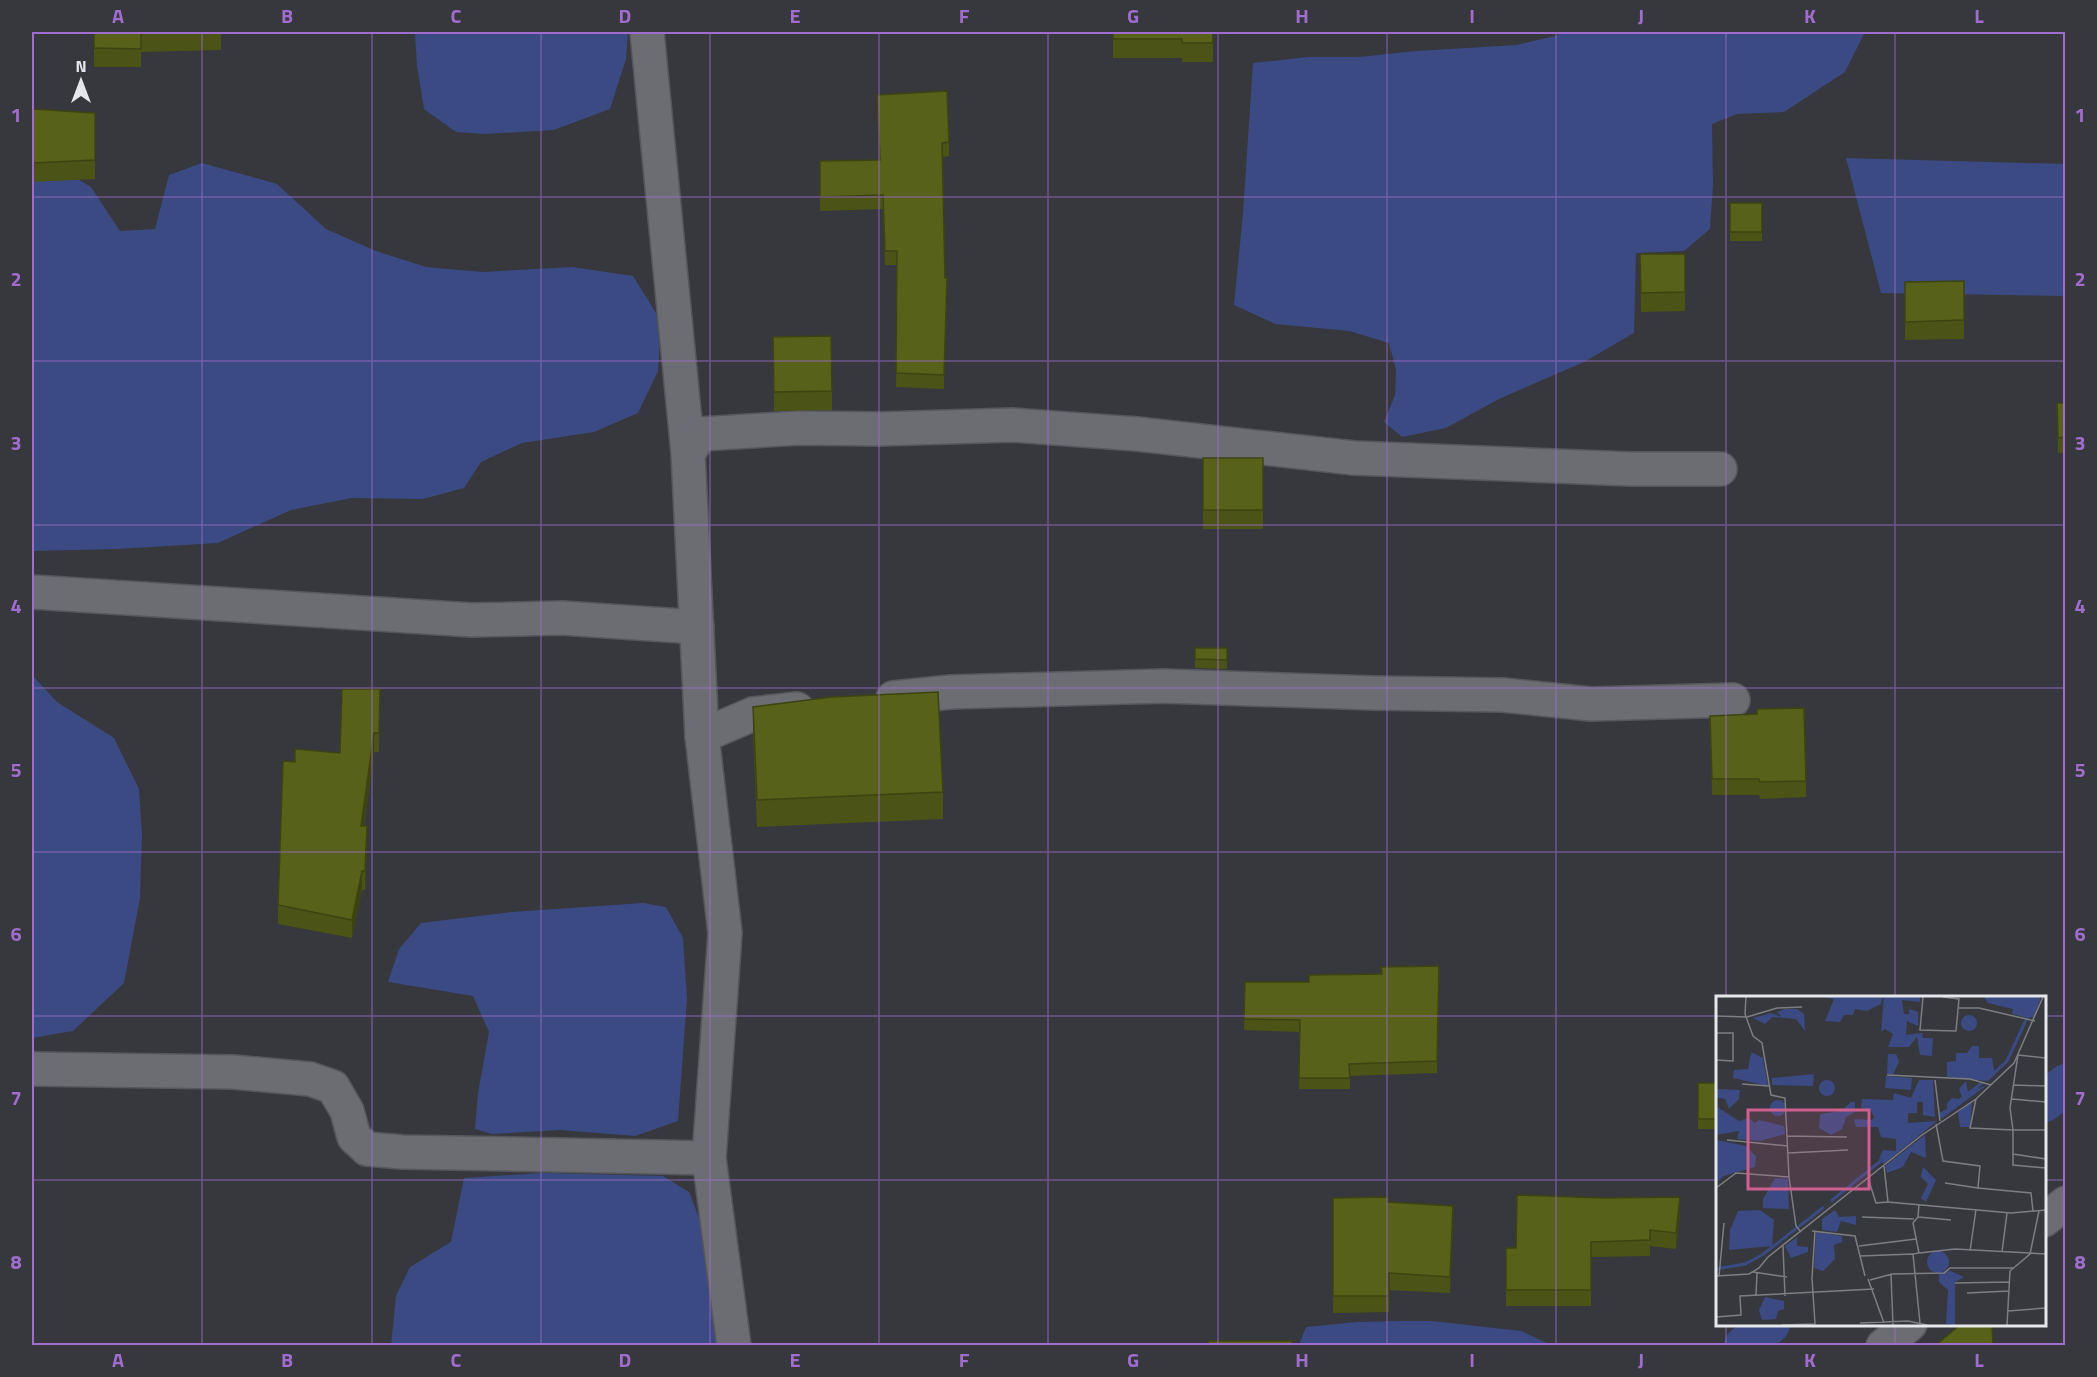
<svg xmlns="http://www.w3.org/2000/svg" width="2097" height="1377" viewBox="0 0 2097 1377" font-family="'Titillium Web',sans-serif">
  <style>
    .water { fill: #3b4a82 }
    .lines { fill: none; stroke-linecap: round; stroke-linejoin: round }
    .canal { stroke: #3b4a82; stroke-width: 40 }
    .minor-casing { stroke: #55575b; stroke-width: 36 }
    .minor { stroke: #6b6d73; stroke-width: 33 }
    .wall { fill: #4b5316 }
    .shaded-wall { fill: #3d4412 }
    .building { fill: #576119; stroke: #3d4412; stroke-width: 1.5 }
    .grid { fill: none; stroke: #a06dce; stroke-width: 1.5; stroke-opacity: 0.55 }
    .inset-river { fill: none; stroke: #3b4a82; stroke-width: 3 }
    .inset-road { fill: none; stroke: #7c7e82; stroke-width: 1.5 }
    .view { fill: #cf608d; fill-opacity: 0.15; stroke: #cf608d; stroke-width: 3 }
    .inset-edge { fill: none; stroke: #e6e7ea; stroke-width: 3 }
    .neatline { fill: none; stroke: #a06dce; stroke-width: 2 }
    .grid-label { font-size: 20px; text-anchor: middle; font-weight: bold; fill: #a06dce }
  </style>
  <rect width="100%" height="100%" fill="#36383d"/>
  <!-- water -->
  <g class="water">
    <path d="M 415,32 L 628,32 L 626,59 L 610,109 L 554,130 L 484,134 L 456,132 L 424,109 L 417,66 Z"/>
    <path d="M 1564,32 L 1865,32 L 1845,72 L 1784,112 L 1737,114 L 1712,124 L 1713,186 L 1710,229 L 1684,251 L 1636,253 L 1634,333 L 1584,362 L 1499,399 L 1446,428 L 1402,437 L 1384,422 L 1395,395 L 1396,370 L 1389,343 L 1349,331 L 1275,324 L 1234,305 L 1243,213 L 1253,63 L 1308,57 L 1359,57 L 1416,51 L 1517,45 L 1555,36 Z"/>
    <path d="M 32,152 L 91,187 L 120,231 L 155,229 L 169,175 L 202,163 L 277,184 L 326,229 L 376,251 L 426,267 L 483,272 L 572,267 L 633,276 L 661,321 L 658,371 L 638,413 L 594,432 L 522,443 L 481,462 L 464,488 L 423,499 L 352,498 L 291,510 L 218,543 L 117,549 L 32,551 Z"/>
    <path d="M 1846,158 L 2065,164 L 2065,296 L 1881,293 Z"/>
    <path d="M 32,675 L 57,702 L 114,738 L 139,789 L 142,835 L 140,898 L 124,983 L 73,1031 L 32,1038 Z"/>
    <path d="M 643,903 L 666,907 L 683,938 L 687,999 L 678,1121 L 635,1136 L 560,1130 L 492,1134 L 475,1129 L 478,1093 L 489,1032 L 473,996 L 388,982 L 399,949 L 421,923 L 512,912 Z"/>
    <path d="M 543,1173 L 663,1176 L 689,1192 L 705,1233 L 721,1345 L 391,1346 L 396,1296 L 410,1267 L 451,1242 L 464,1178 Z"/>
    <path d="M 1398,1321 L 1432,1321 L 1521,1331 L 1547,1343 L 1547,1345 L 1299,1345 L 1306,1327 L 1357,1322 Z"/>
  </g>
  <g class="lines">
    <!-- canal -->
    <g class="canal">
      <path d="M 2044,1102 L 2066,1084"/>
      <path d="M 1744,1346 L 1770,1324"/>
    </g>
    <defs>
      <g id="minor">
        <path d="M 647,32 L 688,453 L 702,736 L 725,933 L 709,1158 L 734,1346"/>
        <path d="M 688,453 L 701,434 L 799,428 L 880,429 L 1012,425 L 1137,434 L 1354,458 L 1630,469 L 1720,469"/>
        <path d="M 32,592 L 472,620 L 562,618 L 697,627"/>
        <path d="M 893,698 L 951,692 L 1163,686 L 1373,693 L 1503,695 L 1591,704 L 1733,700"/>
        <path d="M 702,736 L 753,714 L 797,709"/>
        <path d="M 32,1069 L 233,1072 L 310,1079 L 333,1087 L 347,1111 L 354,1137 L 367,1149 L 402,1152 L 709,1158"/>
        <path d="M 2044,1220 L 2066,1203"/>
        <path d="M 1883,1346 L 1910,1324"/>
      </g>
    </defs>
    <!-- minor casing -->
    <use href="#minor" class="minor-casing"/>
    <!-- minor -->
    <use href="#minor" class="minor"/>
  </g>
  <!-- wall -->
  <g class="wall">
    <path d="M 94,32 L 221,32 L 221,50 L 141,52 L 141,67 L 94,67 Z"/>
    <path d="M 1113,32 L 1213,32 L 1213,62 L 1182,62 L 1182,58 L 1113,58 Z"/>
    <path d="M 877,95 L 949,142 L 949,156 L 943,157 L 945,278 L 944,389 L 896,387 L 897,265 L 885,265 L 883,209 L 820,211 L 820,161 L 879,160 Z"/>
    <path d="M 32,109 L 95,113 L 95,179 L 32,182 Z"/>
    <rect x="1730" y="203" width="32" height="38"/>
    <path d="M 1640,254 L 1685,254 L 1685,311 L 1641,312 Z"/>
    <path d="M 1964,281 L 1964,339 L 1905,340 L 1905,282 Z"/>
    <path d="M 773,337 L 832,391 L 832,410 L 774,411 Z"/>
    <path d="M 2057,403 L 2066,403 L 2066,453 L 2058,453 Z"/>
    <rect x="1203" y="458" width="60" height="71"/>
    <path d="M 1195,648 L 1227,648 L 1227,669 L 1195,668 Z"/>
    <path d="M 753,707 L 943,792 L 943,819 L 757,827 L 753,734 Z"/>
    <path d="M 380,708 L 379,752 L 374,752 L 364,826 L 367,844 L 365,890 L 362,890 L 352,938 L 278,924 L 278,905 L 295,762 L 340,753 Z"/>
    <path d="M 1710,716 L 1806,781 L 1806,797 L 1760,799 L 1759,795 L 1712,795 Z"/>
    <path d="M 1439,966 L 1437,1073 L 1350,1076 L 1350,1089 L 1299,1089 L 1300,1032 L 1244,1030 L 1245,982 L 1309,982 Z"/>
    <rect x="1698" y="1083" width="20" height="46"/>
    <path d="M 1333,1198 L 1388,1202 L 1453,1222 L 1450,1293 L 1389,1290 L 1389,1312 L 1333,1313 Z"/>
    <path d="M 1680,1213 L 1676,1249 L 1650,1246 L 1650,1256 L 1591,1257 L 1591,1306 L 1506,1306 L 1506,1248 L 1516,1248 Z"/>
  </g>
  <!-- shaded-wall -->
  <g class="shaded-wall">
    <path d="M 374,733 L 374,752 L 361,844 L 361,826 Z"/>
    <path d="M 367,826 L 367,844 L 365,890 L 365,871 Z"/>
    <path d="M 362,871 L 362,890 L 352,938 L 352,920 Z"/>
    <path d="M 1680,1197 L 1680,1213 L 1676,1249 L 1676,1233 Z"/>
    <path d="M 1453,1206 L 1453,1222 L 1450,1293 L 1450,1277 Z"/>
  </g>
  <!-- building -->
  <g class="building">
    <path d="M 94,32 L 221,32 L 141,33 L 141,49 L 94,48 Z"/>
    <path d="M 1113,32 L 1213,32 L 1213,43 L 1182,43 L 1182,39 L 1113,39 Z"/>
    <path d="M 947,91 L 949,142 L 942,143 L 945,278 L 947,278 L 944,375 L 896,373 L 897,251 L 885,251 L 883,195 L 820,197 L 820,161 L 880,160 L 877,95 Z"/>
    <path d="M 32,109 L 95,113 L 95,160 L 32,163 Z"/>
    <rect x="1730" y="203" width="32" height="29"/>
    <path d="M 1640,254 L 1685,254 L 1685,292 L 1641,293 Z"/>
    <path d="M 1964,281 L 1964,320 L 1905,322 L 1905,282 Z"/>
    <path d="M 831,336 L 832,391 L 774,392 L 773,337 Z"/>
    <path d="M 2057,403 L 2066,403 L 2066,437 L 2058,438 Z"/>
    <rect x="1203" y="458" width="60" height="52"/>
    <path d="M 1195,648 L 1227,648 L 1227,660 L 1195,659 Z"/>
    <path d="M 342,689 L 380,689 L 379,733 L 374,733 L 361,826 L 367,826 L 365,871 L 362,871 L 352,920 L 278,905 L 283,761 L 295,762 L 295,749 L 340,753 Z"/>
    <path d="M 938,692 L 943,792 L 757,800 L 753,707 L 832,697 Z"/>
    <path d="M 1804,708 L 1806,781 L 1760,782 L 1759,779 L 1712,779 L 1710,716 L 1757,714 L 1757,709 Z"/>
    <path d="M 1439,966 L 1437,1061 L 1349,1064 L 1350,1078 L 1299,1078 L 1300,1020 L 1244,1019 L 1245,982 L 1309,982 L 1309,975 L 1382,974 L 1381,967 Z"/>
    <rect x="1698" y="1083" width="20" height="36"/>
    <path d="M 1517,1195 L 1606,1198 L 1680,1197 L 1676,1233 L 1650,1230 L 1650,1240 L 1591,1242 L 1591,1290 L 1506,1290 L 1506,1248 L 1516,1248 Z"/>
    <path d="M 1388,1197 L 1388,1202 L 1453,1206 L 1450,1277 L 1389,1273 L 1389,1296 L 1333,1296 L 1333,1198 Z"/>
    <path d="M 1961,1324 L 1992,1324 L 1993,1346 L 1935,1346 Z"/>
    <rect x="1208" y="1341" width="84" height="5"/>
  </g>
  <!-- grid -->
  <path class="grid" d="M 202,32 L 202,1346M 372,32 L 372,1346M 541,32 L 541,1346M 710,32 L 710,1346M 879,32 L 879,1346M 1048,32 L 1048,1346M 1218,32 L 1218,1346M 1387,32 L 1387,1346M 1556,32 L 1556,1346M 1726,32 L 1726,998M 1895,32 L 1895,998M 32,197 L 2066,197M 32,361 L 2066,361M 32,525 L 2066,525M 32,688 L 2066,688M 32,852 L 2066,852M 32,1016 L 1718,1016M 2044,1016 L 2066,1016M 32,1180 L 1718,1180M 2044,1180 L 2066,1180M 1726,1324 L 1726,1346M 1895,1324 L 1895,1346"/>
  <!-- overview -->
  <g transform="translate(1716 996)">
    <rect width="330" height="330" fill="#36383d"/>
    <path d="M 107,1 L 167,1 L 165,8 L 151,15 L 139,13 L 137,19 L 128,19 L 124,26 L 109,25 L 118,3 ZM 168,1 L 204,1 L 204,6 L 186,4 L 188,18 L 193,18 L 193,13 L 202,16 L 202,30 L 191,25 L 190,39 L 206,37 L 207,42 L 217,42 L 216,60 L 204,59 L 201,41 L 193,51 L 172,51 L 177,38 L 169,33 L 165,36 ZM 268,1 L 325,1 L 318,21 L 312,22 L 296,18 L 297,13 L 272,7 ZM 69,13 L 81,13 L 88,18 L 89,35 L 80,23 L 56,21 L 49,28 L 37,22 L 55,17 L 66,21 L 61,16 ZM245 27a8 8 0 1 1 16 0a8 8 0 1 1-16 0ZM 256,50 L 263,50 L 263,62 L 276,62 L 279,79 L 272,85 L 231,81 L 231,66 L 240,65 L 240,57 L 251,57 ZM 35,56 L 47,62 L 52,90 L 17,82 L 18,74 L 32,73 ZM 172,58 L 180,58 L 183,65 L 177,79 L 171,78 ZM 98,78 L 97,90 L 56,89 L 56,82 ZM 170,80 L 196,82 L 195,94 L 169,92 ZM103 92a8 8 0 1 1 16 0a8 8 0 1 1-16 0ZM 203,84 L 217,84 L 219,121 L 207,119 L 207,106 L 201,106 L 201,117 L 192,117 L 192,127 L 221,125 L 168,168 L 163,163 L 167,154 L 180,155 L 180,143 L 165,141 L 162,131 L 140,131 L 138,123 L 156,124 L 158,121 L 154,113 L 145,112 L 146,103 L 177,104 L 178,97 L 195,102 ZM 250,85 L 252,96 L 271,89 L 225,123 L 223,117 L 231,113 L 231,107 L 236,102 L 247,104 L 243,93 ZM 1,93 L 24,94 L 23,103 L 13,113 L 9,103 L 0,101 ZM54 112a8 8 0 1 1 16 0a8 8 0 1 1-16 0ZM 256,105 L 254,131 L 244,131 L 242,116 ZM 135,106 L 139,106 L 139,116 L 130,121 L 126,133 L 115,139 L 103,132 L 104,118 L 125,115 ZM 0,110 L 23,125 L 33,122 L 39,127 L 43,124 L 68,130 L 69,138 L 44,145 L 21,143 L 23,135 L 0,139 ZM 209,139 L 210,162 L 195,156 L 187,171 L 171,177 L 169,170 ZM 1,144 L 30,150 L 40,160 L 39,171 L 8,180 L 0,187 ZM 207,171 L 220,184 L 210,206 L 205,202 L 212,188 L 205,181 ZM 59,182 L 72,183 L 73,213 L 47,212 L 47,203 ZM 44,214 L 58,224 L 56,250 L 13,254 L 14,234 L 22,215 ZM 119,214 L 123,221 L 140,220 L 140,229 L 125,225 L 121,236 L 106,234 L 106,223 ZM 100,236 L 126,240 L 126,246 L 118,249 L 119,263 L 107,275 L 98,272 ZM 81,241 L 81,250 L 92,251 L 92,256 L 75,262 L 69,250 ZM211 266a11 11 0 1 1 22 0a11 11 0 1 1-22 0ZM 232,274 L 248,281 L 239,286 L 239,329 L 230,328 L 232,294 L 223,286 L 223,278 ZM 49,301 L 68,305 L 68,313 L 62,315 L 60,323 L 46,324 L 43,314 Z" fill="#3b4a82"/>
    <path class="inset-river" d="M 276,79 L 291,65 L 311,22M 240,107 L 266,87M 115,205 L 166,164M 0,273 L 29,268 L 46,259 L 108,211"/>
    <path class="inset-road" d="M 30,1 L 29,18 L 37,40 L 46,47 L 55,99 L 69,102 L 73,181 L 80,230 L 85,236M 207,1 L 204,34 L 240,35 L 243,3 L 227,1M 243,12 L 263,12 L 319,25M 0,20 L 31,21 L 61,12 L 86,11M 0,37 L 17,37 L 17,65 L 0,64M 330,62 L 302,59 L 294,112 L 297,134 L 330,134M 171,79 L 254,83 L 275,89M 219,84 L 224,125M 26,88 L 53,90M 297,89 L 330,90M 260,103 L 254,132 L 297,134 L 297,169 L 330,172M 296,103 L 330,106M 220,128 L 227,165 L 264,170 L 262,192 L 315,197 L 317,215M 71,140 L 131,141M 11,144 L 72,150M 72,157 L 132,154M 297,158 L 330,163M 168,170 L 172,206 L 295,217 L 330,214M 153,185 L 160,207 L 172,206M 229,187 L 262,192M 0,192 L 20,177 L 73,181M 203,208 L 202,221 L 197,227 L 203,257 L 197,258 L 204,327M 146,221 L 198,223M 202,221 L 235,224M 96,235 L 139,240 L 149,280M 67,250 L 69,300M 143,250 L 200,243M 254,255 L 260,213M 286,256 L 291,217M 203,257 L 239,253 L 330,258M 144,260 L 197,258M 37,276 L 71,281M 175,279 L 177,329M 0,280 L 33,278 L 43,272 L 52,261 L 206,139 L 260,103 L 298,67 L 327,1M 3,280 L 8,227M 152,283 L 168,327M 154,284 L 176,278 L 228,277 L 234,272 L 297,272M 239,287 L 293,286M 251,297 L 293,295M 40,299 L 41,277M 292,315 L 330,312M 0,321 L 25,319 L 24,300 L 158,293M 144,327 L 192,325 L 211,329M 66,329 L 99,328 L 96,282 L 99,235M 291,329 L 294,275 L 314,258 L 323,215"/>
    <path class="view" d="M 32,114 L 153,114 L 153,193 L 32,193 Z"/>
    <rect width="330" height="330" class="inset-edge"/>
  </g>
  <!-- border -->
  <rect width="2097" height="1377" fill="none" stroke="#36383d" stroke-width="66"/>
  <!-- north arrow -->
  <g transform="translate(81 81)" stroke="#36383d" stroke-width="4.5" paint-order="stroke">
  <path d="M0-4.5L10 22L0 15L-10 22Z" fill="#e6e7ea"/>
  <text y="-9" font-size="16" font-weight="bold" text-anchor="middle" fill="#e6e7ea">N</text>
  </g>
  <rect x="33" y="33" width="2031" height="1311" class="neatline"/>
  <g class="grid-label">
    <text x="118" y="23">A</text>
    <text x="287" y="23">B</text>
    <text x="456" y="23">C</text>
    <text x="625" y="23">D</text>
    <text x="795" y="23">E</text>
    <text x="964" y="23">F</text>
    <text x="1133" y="23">G</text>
    <text x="1302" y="23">H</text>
    <text x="1472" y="23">I</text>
    <text x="1641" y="23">J</text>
    <text x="1810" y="23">K</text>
    <text x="1979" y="23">L</text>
    <text x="16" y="122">1</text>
    <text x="2080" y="122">1</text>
    <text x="16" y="286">2</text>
    <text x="2080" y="286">2</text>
    <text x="16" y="450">3</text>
    <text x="2080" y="450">3</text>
    <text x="16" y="613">4</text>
    <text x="2080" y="613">4</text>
    <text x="16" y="777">5</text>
    <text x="2080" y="777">5</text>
    <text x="16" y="941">6</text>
    <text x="2080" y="941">6</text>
    <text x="16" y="1105">7</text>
    <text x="2080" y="1105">7</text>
    <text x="16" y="1269">8</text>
    <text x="2080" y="1269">8</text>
    <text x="118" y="1367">A</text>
    <text x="287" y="1367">B</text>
    <text x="456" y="1367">C</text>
    <text x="625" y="1367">D</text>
    <text x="795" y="1367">E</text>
    <text x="964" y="1367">F</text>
    <text x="1133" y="1367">G</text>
    <text x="1302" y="1367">H</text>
    <text x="1472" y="1367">I</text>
    <text x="1641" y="1367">J</text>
    <text x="1810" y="1367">K</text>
    <text x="1979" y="1367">L</text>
  </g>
</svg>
